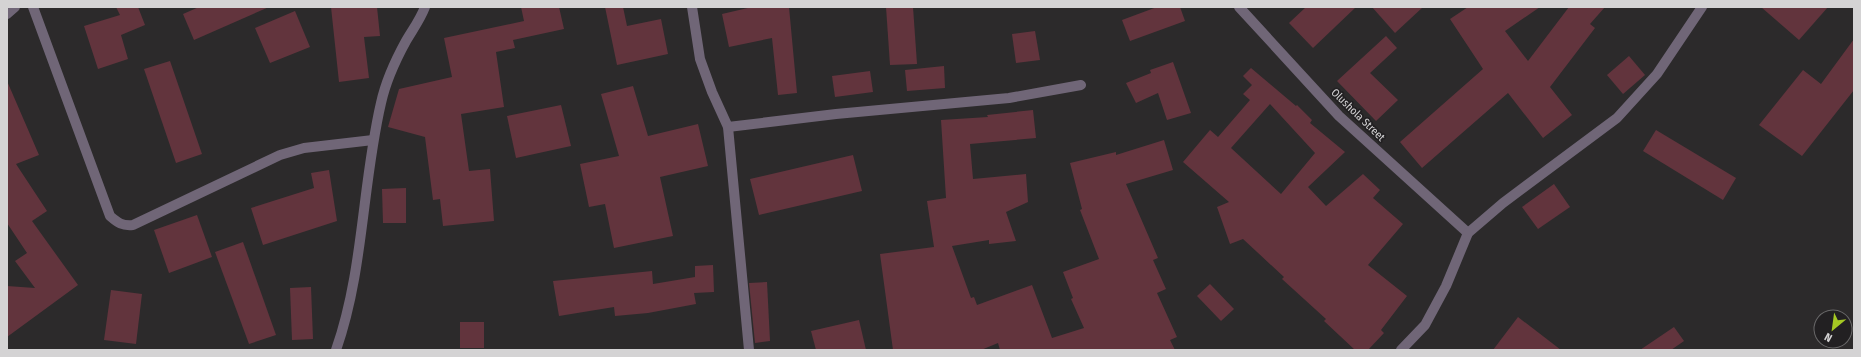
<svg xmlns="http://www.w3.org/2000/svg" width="1861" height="357" viewBox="0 0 1861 357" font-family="'Fira Sans Condensed',sans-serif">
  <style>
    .building { fill: #62343d; fill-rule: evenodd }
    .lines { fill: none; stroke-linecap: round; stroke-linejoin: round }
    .minor { stroke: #706677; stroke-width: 10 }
    .labels { text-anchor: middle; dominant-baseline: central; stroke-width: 3.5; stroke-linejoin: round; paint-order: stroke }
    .street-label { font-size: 11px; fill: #d4d3d4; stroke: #222022 }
  </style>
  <rect width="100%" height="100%" fill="#2c2a2b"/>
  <!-- building -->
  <g class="building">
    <path d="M 116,7 L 138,7 L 145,25 L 121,35 L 128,59 L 98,69 L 84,26 L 120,15 Z"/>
    <path d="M 199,7 L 269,7 L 194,40 L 183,14 Z"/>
    <path d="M 331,7 L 377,7 L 380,36 L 364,37 L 369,78 L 339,82 Z"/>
    <path d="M 521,7 L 559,7 L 564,29 L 513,40 L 515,48 L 496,52 L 504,107 L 461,114 L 469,171 L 490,169 L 494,221 L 443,226 L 440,199 L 433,200 L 425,137 L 388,127 L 399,89 L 452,77 L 444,38 L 524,21 Z"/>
    <path d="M 605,7 L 623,7 L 627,26 L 661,19 L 668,54 L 617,65 Z"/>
    <path d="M 752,7 L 789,7 L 797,93 L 778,95 L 772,38 L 729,47 L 722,14 Z"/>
    <path d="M 886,7 L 913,7 L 917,64 L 890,65 Z"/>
    <path d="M 1157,7 L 1180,7 L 1185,21 L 1130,41 L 1122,20 Z"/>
    <path d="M 1306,7 L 1356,7 L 1313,48 L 1289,23 Z"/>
    <path d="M 1372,7 L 1423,7 L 1395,33 Z"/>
    <path d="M 1468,7 L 1540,7 L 1505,31 L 1528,61 L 1569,7 L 1605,7 L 1590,24 L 1595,28 L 1550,87 L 1572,115 L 1543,138 L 1508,93 L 1422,168 L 1400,142 L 1483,69 L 1450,19 Z"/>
    <path d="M 1761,7 L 1828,7 L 1799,40 Z"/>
    <path d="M 295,11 L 310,47 L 270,63 L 255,28 Z"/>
    <path d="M 1035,31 L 1040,60 L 1016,63 L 1012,34 Z"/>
    <path d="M 1386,36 L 1397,48 L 1370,73 L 1398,100 L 1376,121 L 1337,81 Z"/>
    <path d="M 1854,39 L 1854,90 L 1802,156 L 1759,125 L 1803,70 L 1821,84 Z"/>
    <path d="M 1629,56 L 1645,75 L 1623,94 L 1607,75 Z"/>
    <path d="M 170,61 L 202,154 L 176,163 L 144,69 Z"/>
    <path d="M 1173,62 L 1191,113 L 1167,120 L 1158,93 L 1136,103 L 1126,83 L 1151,73 L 1150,70 Z"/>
    <path d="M 944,66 L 945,88 L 907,91 L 905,70 Z"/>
    <path d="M 1251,68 L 1296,106 L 1297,105 L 1312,120 L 1310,123 L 1345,152 L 1308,187 L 1326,206 L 1363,174 L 1380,190 L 1373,198 L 1403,224 L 1368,265 L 1407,296 L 1381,330 L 1384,333 L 1368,350 L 1355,350 L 1324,321 L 1326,319 L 1282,279 L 1284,277 L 1243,239 L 1230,244 L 1217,207 L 1229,202 L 1183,162 L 1210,130 L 1218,137 L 1250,100 L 1243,94 L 1252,85 L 1243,76 ZM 1270,104 L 1315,153 L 1281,194 L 1231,148 Z"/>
    <path d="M 870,71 L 873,92 L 835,97 L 832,76 Z"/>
    <path d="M 7,81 L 39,155 L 16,164 L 47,211 L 32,221 L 78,285 L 7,337 L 7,286 L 35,288 L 15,261 L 27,253 L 7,223 Z"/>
    <path d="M 633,86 L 648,136 L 698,124 L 708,166 L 660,177 L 673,236 L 614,248 L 605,204 L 589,207 L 580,164 L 619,156 L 601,94 Z"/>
    <path d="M 561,105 L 571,146 L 516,158 L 507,116 Z"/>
    <path d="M 1033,110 L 1036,138 L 970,144 L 973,179 L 1026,174 L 1028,202 L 1006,212 L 1016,241 L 989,244 L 989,240 L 952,246 L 971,298 L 974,297 L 977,305 L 1032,285 L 1052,338 L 1084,328 L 1071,299 L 1073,298 L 1063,272 L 1099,259 L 1080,210 L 1082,209 L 1070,163 L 1116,152 L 1116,155 L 1164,140 L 1173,170 L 1126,184 L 1158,258 L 1153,260 L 1166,289 L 1157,293 L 1177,337 L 1170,340 L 1175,350 L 1000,350 L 998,343 L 981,350 L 893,350 L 880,254 L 934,247 L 927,201 L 946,198 L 941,120 L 988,117 L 987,115 Z"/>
    <path d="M 1656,130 L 1736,178 L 1723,200 L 1643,151 Z"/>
    <path d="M 853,155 L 862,191 L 759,215 L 750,179 Z"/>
    <path d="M 329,170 L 337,221 L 263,245 L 251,208 L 314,188 L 311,173 Z"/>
    <path d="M 1554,184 L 1570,207 L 1538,229 L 1522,207 Z"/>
    <path d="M 406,188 L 406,223 L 383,223 L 382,189 Z"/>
    <path d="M 197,215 L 212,257 L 169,273 L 154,230 Z"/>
    <path d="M 243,242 L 276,335 L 249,344 L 215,252 Z"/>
    <path d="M 713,265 L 714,292 L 694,293 L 696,304 L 648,313 L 615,316 L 614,307 L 559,316 L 553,281 L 652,271 L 653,284 L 695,277 L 695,266 Z"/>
    <path d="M 767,282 L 770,341 L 755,343 L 749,283 Z"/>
    <path d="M 1210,284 L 1234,309 L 1221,321 L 1197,296 Z"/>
    <path d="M 311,287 L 313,339 L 292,340 L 290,288 Z"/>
    <path d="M 111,290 L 142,294 L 136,344 L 104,340 Z"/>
    <path d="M 1518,317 L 1561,350 L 1493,350 Z"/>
    <path d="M 859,320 L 866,350 L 816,350 L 811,331 Z"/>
    <rect x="460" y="322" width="24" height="26"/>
    <path d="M 1674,327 L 1684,341 L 1671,350 L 1640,350 Z"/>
  </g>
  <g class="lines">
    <!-- minor -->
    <g class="minor">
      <path d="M 33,7 L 110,216 C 118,223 122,226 133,225 L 280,155 L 304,148 L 373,140"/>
      <path d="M 692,7 L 700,59 L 712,92 L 728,127 L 749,350"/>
      <path d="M 1239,7 L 1339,116 L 1468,233"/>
      <path d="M 7,14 L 15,7"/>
      <path d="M 728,127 L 836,114 L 1009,98 L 1081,85"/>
      <path d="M 336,350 C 364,270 362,184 381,103 C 386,80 395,61 406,41 C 413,29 420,20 425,7"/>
      <path d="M 1401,350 L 1425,325 L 1446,286 L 1468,233 L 1503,203 L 1617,118 L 1657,74 L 1702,7"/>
    </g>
  </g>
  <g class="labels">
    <!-- street labels -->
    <g class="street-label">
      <text transform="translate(1358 115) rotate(44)">Olushola Street</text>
    </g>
  </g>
  <!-- border -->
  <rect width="1861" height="357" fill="none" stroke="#d4d3d4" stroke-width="16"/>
  <!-- north arrow -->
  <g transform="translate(1833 329) rotate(209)"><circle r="19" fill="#222022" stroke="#696869"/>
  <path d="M0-3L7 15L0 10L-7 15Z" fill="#a5c823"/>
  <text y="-6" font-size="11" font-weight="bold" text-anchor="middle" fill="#d4d3d4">N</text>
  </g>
</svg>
